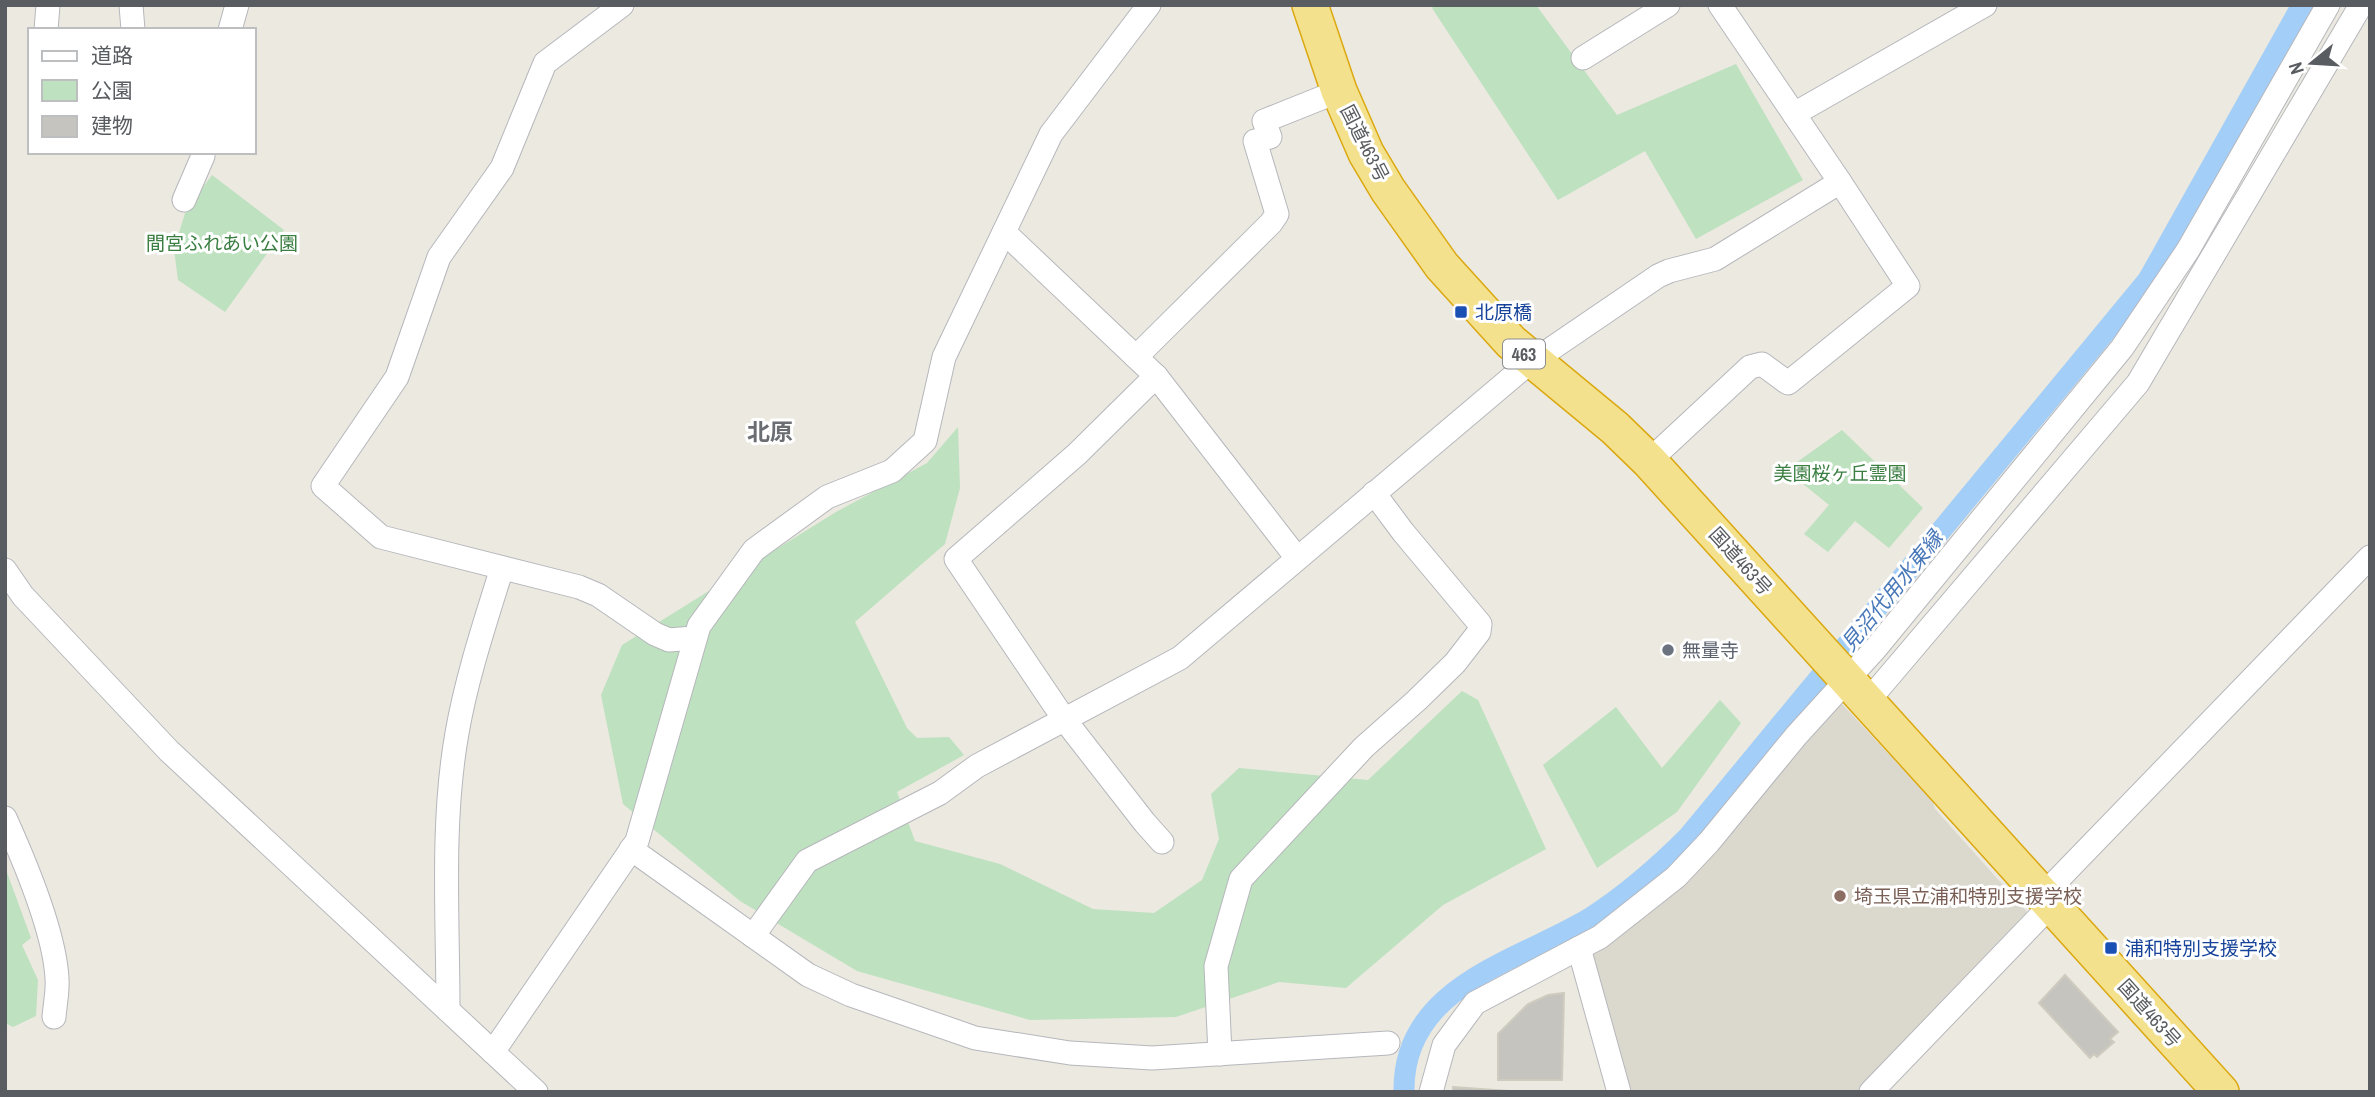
<svg xmlns="http://www.w3.org/2000/svg" width="2375" height="1097" viewBox="0 0 2375 1097" font-family="'Archivo Narrow','Noto Sans JP',sans-serif">
  <style>
    .education { fill: #dbd8ce }
    .green { fill: #bee1c0 }
    .lines { fill: none; stroke-linecap: round; stroke-linejoin: round }
    .canal { stroke: #a3cef8; stroke-width: 21 }
    .building { fill: #c6c4be; stroke: #cfcbbf; stroke-width: 2 }
    .minor-casing { stroke: #b6b7bc; stroke-width: 25 }
    .highway-casing { stroke: #dba810; stroke-width: 38 }
    .minor { stroke: #fff; stroke-width: 23 }
    .highway { stroke: #f4e18d; stroke-width: 35 }
    .transit-dot { fill: #1a4fb4; stroke: #fff; stroke-width: 2.5 }
    .worship-dot { fill: #6b7280; stroke: #fff; stroke-width: 2.5 }
    .education-dot { fill: #8d6e63; stroke: #fff; stroke-width: 2.5 }
    .labels { text-anchor: middle; dominant-baseline: central; stroke-width: 6; stroke-linejoin: round; paint-order: stroke }
    .shield { fill: #fff; stroke: #8b8d90; stroke-width: 2 }
    .shield-label { font-size: 18px; font-weight: bold; fill: #595c60 }
    .street-label { font-size: 19px; fill: #595c60; stroke: #fff }
    .park-label { font-size: 19px; fill: #3a7e41; stroke: #fff }
    .transit-label { font-size: 19px; fill: #164399; stroke: #fff; text-anchor: start }
    .worship-label { font-size: 19px; fill: #5b616d; stroke: #fff; text-anchor: start }
    .education-label { font-size: 19px; fill: #785e54; stroke: #fff; text-anchor: start }
    .water-label { font-size: 21px; font-style: italic; fill: #4878b9; stroke: #fff }
    .quarter-label { font-size: 23px; font-weight: bold; fill: #6a6d72; stroke: #fff }
  </style>
  <rect width="100%" height="100%" fill="#ebe9e0"/>
  <!-- education -->
  <path class="education" d="M 1834,702 L 1843,705 L 1933,802 L 1935,809 L 2028,913 L 1861,1092 L 1626,1092 L 1590,960 L 1593,950 Z"/>
  <!-- green -->
  <g class="green">
    <path d="M 1435,5 L 1536,5 L 1617,115 L 1736,64 L 1803,180 L 1696,239 L 1645,151 L 1558,200 L 1432,8 Z"/>
    <path d="M 212,175 L 284,230 L 225,312 L 178,280 L 174,249 L 186,210 Z"/>
    <path d="M 958,427 L 960,488 L 945,544 L 855,622 L 907,728 L 917,738 L 949,737 L 964,755 L 897,792 L 915,841 L 1000,864 L 1093,909 L 1154,913 L 1202,880 L 1219,839 L 1211,794 L 1239,768 L 1368,780 L 1462,691 L 1478,700 L 1546,849 L 1443,905 L 1346,988 L 1279,982 L 1176,1017 L 1030,1020 L 857,971 L 740,901 L 623,804 L 601,695 L 622,645 L 836,512 L 927,463 Z"/>
    <path d="M 1842,430 L 1923,508 L 1889,548 L 1855,521 L 1828,552 L 1804,534 L 1829,505 L 1786,470 Z"/>
    <path d="M 1720,700 L 1741,723 L 1677,812 L 1597,868 L 1543,765 L 1616,707 L 1662,768 Z"/>
    <path d="M 5,867 L 31,938 L 22,945 L 38,980 L 36,1016 L 13,1027 L 5,1023 Z"/>
  </g>
  <g class="lines">
    <!-- canal -->
    <path class="canal" d="M 1404,1092 C 1402,986 1517,962 1590,918 C 1626,895 1658,867 1688,837 L 2148,280 L 2302,5"/>
  </g>
  <!-- building -->
  <g class="building">
    <path d="M 2065,975 L 2118,1032 L 2110,1039 L 2114,1042 L 2097,1057 L 2094,1054 L 2090,1058 L 2039,1003 Z"/>
    <path d="M 1564,993 L 1562,1080 L 1498,1080 L 1498,1034 L 1528,1004 L 1548,995 Z"/>
    <path d="M 1453,1087 L 1523,1092 L 1453,1092 Z"/>
  </g>
  <g class="lines">
    <defs>
      <g id="minor">
        <path d="M 131,5 L 133,30"/>
        <path d="M 622,5 L 545,63 L 502,168 L 439,257 L 397,377 L 323,486 L 381,537 L 579,587 L 598,595 L 655,634 L 669,640 L 693,638"/>
        <path d="M 46,30 L 48,5"/>
        <path d="M 230,30 L 237,5"/>
        <path d="M 1583,58 L 1668,5"/>
        <path d="M 1794,114 L 1985,5"/>
        <path d="M 184,200 L 203,156 L 203,152"/>
        <path d="M 1004,232 L 1156,376 L 1297,558"/>
        <path d="M 1136,357 L 1271,223 L 1277,214 L 1255,141 L 1270,137 L 1264,121 L 1339,91"/>
        <path d="M 1156,376 L 1077,454 L 956,559 L 1064,719 L 1145,823 L 1162,842"/>
        <path d="M 1649,461 L 1750,367 L 1762,364 L 1788,383 L 1908,286 L 1840,182 L 1720,5"/>
        <path d="M 5,570 L 23,596 L 169,751 L 536,1092"/>
        <path d="M 1868,701 L 2138,383 L 2361,5"/>
        <path d="M 5,818 C 24,860 55,933 57,979 C 58,991 55,1004 54,1017"/>
        <path d="M 631,849 L 808,975 L 851,995 L 975,1038 L 1070,1053 L 1152,1058 L 1388,1043"/>
        <path d="M 2043,895 L 2370,557"/>
        <path d="M 753,936 L 807,861 L 940,793 L 977,766 L 1180,658 L 1523,368 L 1658,276 L 1669,271 L 1715,259 L 1840,182"/>
        <path d="M 1579,948 L 1619,1092"/>
        <path d="M 448,1010 C 448,919 441,823 457,733 C 467,676 485,623 502,568"/>
        <path d="M 493,1052 L 637,841 L 699,626 L 754,550 L 827,497 L 892,471 L 925,441 L 944,357 L 1051,134 L 1149,5"/>
        <path d="M 1220,1054 L 1216,966 L 1241,879 L 1364,747 L 1416,701 L 1455,663 L 1479,632 L 1480,624 L 1403,532 L 1374,493"/>
        <path d="M 1431,1092 L 1444,1045 L 1475,1003 L 1600,937 L 1676,877 L 1709,842 L 1796,736 L 1876,648 L 2122,348 L 2188,250 L 2328,5"/>
        <path d="M 1871,1092 L 2052,904"/>
      </g>
      <path id="highway" d="M 1310,5 L 1339,91 L 1366,153 L 1388,190 L 1442,266 L 1511,342 L 1615,428 L 1649,461 L 2221,1092"/>
    </defs>
    <!-- minor casing -->
    <use href="#minor" class="minor-casing"/>
    <!-- highway casing -->
    <use href="#highway" class="highway-casing"/>
    <!-- minor -->
    <use href="#minor" class="minor"/>
    <!-- highway -->
    <use href="#highway" class="highway"/>
  </g>
  <!-- markers -->
  <g class="transit-dot">
    <rect x="1454" y="305" width="14" height="14" rx="3.5"/>
    <rect x="2104" y="941" width="14" height="14" rx="3.5"/>
  </g>
  <circle class="worship-dot" cx="1668" cy="650" r="7"/>
  <circle class="education-dot" cx="1840" cy="896" r="7"/>
  <g class="labels">
    <!-- shield labels -->
    <rect class="shield" x="1503" y="339.5" width="42" height="29" rx="5"/>
    <g class="shield-label">
      <text x="1524" y="354">463</text>
    </g>
    <!-- street labels -->
    <g class="street-label">
      <text transform="translate(1365 143) rotate(63)">国道463号</text>
      <text transform="translate(1741 561) rotate(48)">国道463号</text>
      <text transform="translate(2150 1013) rotate(48)">国道463号</text>
    </g>
    <!-- park labels -->
    <g class="park-label">
      <text x="222" y="243">間宮ふれあい公園</text>
      <text x="1840" y="473">美園桜ヶ丘霊園</text>
    </g>
    <!-- transit labels -->
    <g class="transit-label">
      <text x="1475" y="312">北原橋</text>
      <text x="2125" y="948">浦和特別支援学校</text>
    </g>
    <!-- worship labels -->
    <g class="worship-label">
      <text x="1682" y="650">無量寺</text>
    </g>
    <!-- education labels -->
    <g class="education-label">
      <text x="1854" y="896">埼玉県立浦和特別支援学校</text>
    </g>
    <!-- water labels -->
    <g class="water-label">
      <text transform="translate(1892 591) rotate(-51)">見沼代用水東縁</text>
    </g>
    <!-- quarter labels -->
    <g class="quarter-label">
      <text x="770" y="431">北原</text>
    </g>
  </g>
  <!-- border -->
  <rect width="2375" height="1097" fill="none" stroke="#595c60" stroke-width="14"/>
  <!-- legend -->
  <rect x="28" y="28" width="228" height="126" fill="#ffffff" stroke="#bdbebf" stroke-width="2"/>
  <rect x="42" y="51" width="35" height="10" fill="#ffffff" stroke="#bdbebf" stroke-width="2"/>
  <text x="91" y="63" font-size="21" fill="#595c60">道路</text>
  <rect x="42" y="80" width="35" height="21" fill="#bee1c0" stroke="#bdbebf" stroke-width="2"/>
  <text x="91" y="98" font-size="21" fill="#595c60">公園</text>
  <rect x="42" y="116" width="35" height="21" fill="#c6c4be" stroke="#bdbebf" stroke-width="2"/>
  <text x="91" y="133" font-size="21" fill="#595c60">建物</text>
  <!-- north arrow -->
  <g transform="translate(2312 63) rotate(252)" stroke="#ffffff" stroke-width="5" paint-order="stroke">
  <path d="M0-5L12 26L0 18L-12 26Z" fill="#595c60"/>
  <text y="-10" font-size="19" font-weight="bold" text-anchor="middle" fill="#595c60">N</text>
  </g>
</svg>
